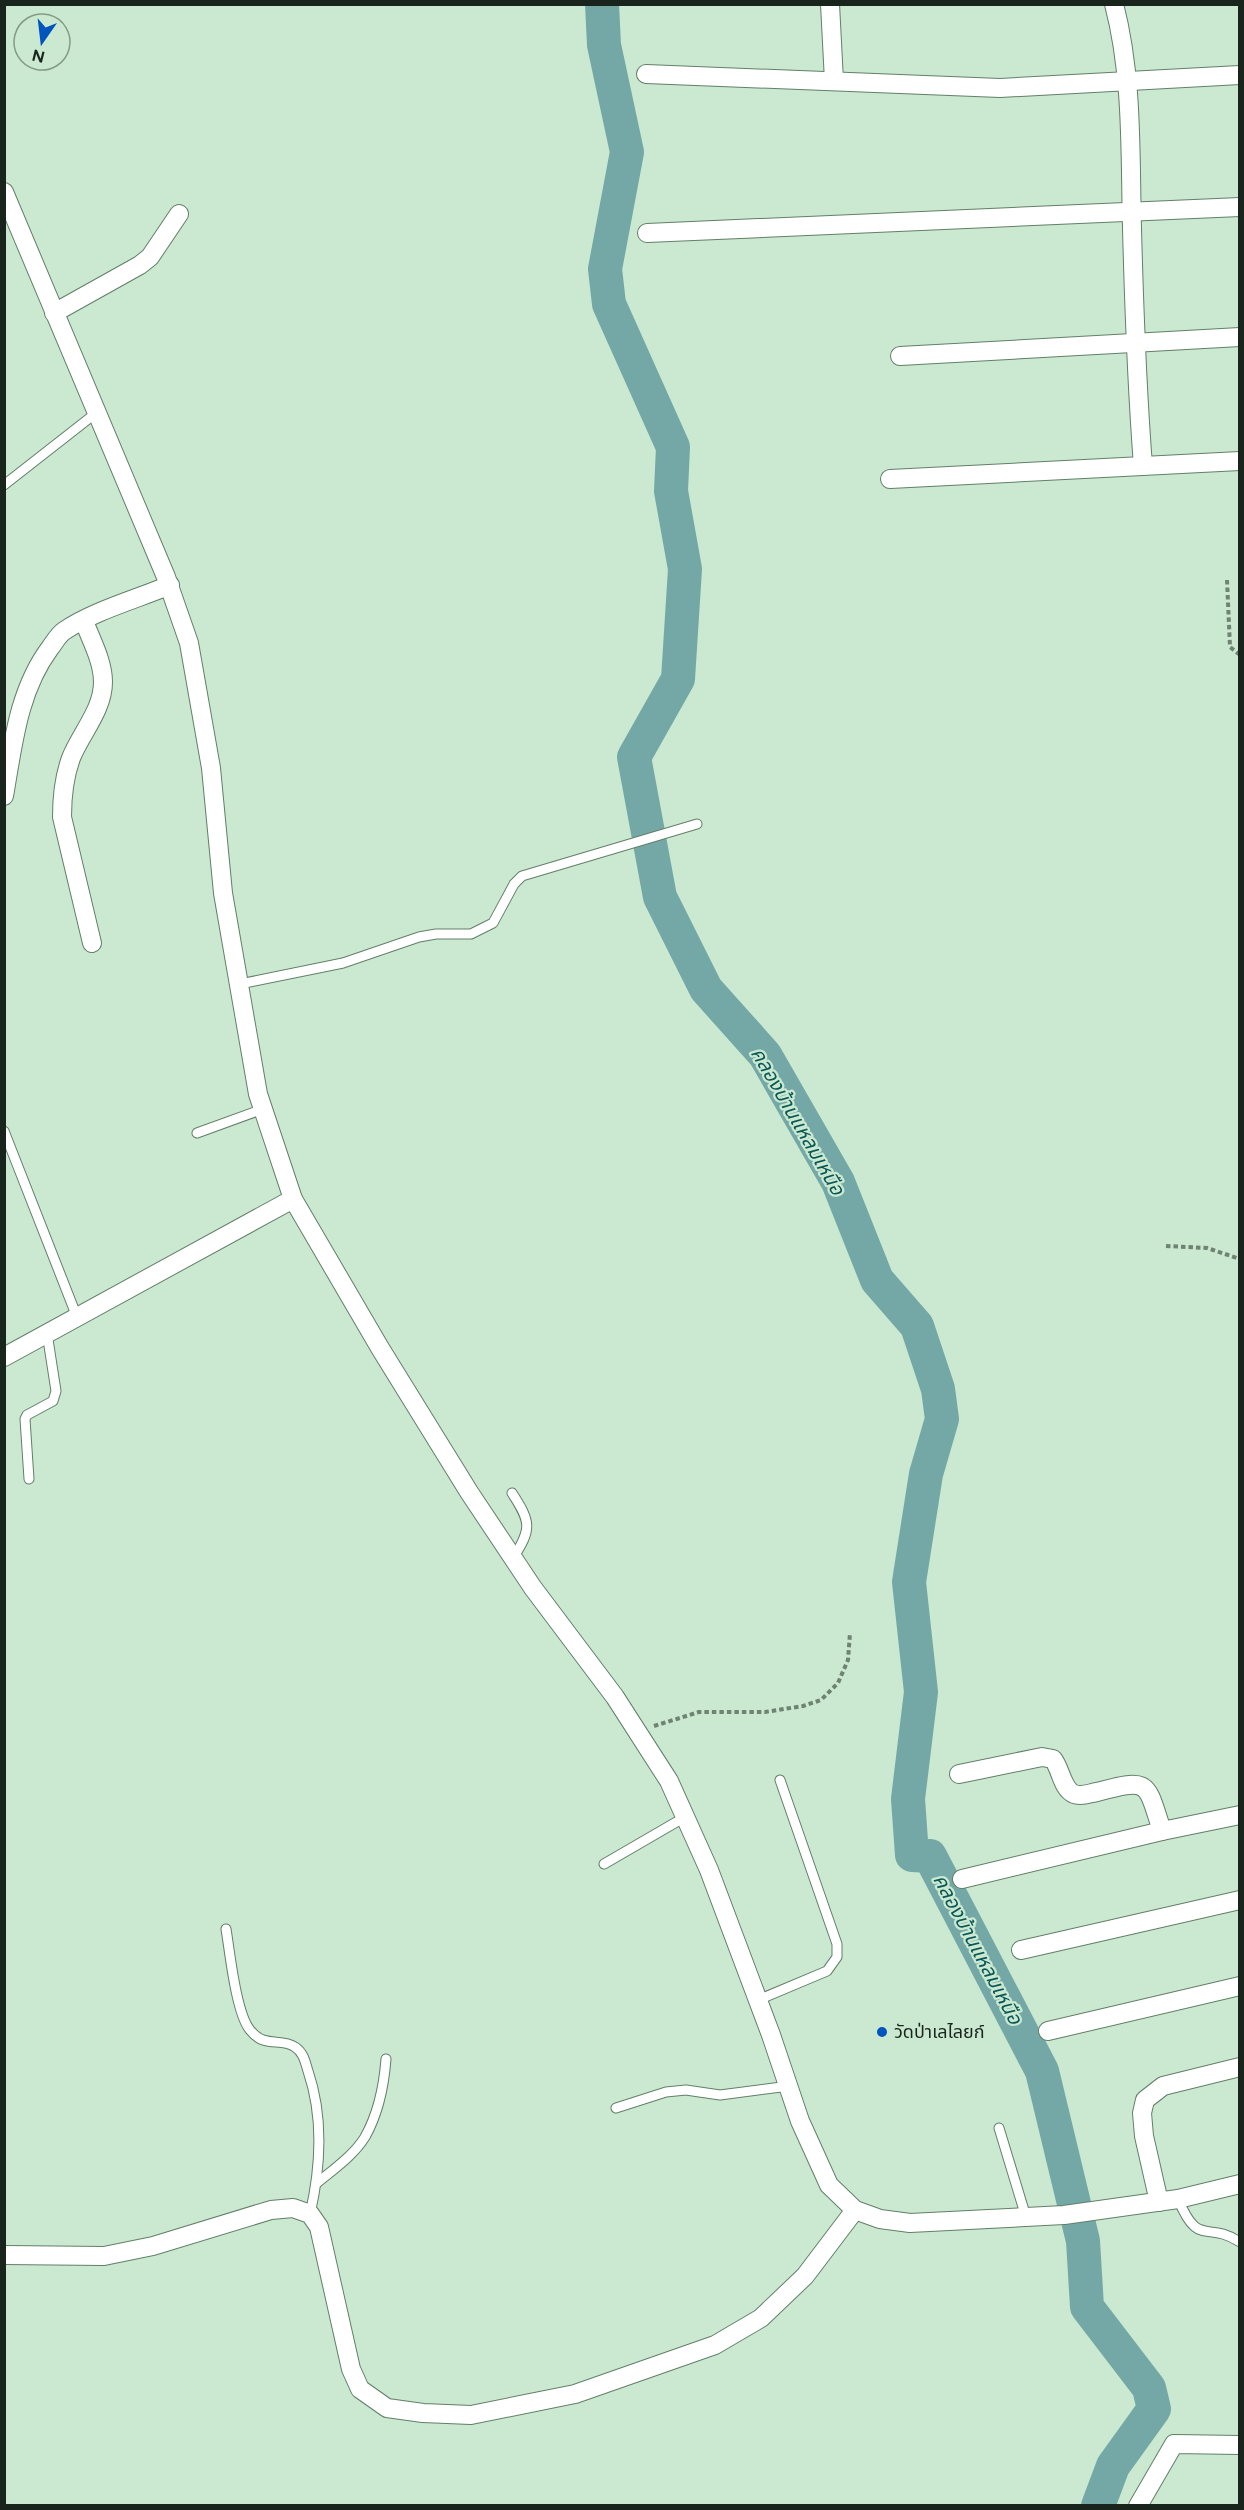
<svg xmlns="http://www.w3.org/2000/svg" width="1244" height="2510" viewBox="0 0 1244 2510" font-family="Figtree,'Noto Sans Thai',sans-serif">
  <style>
    .lines { fill: none; stroke-linecap: round; stroke-linejoin: round }
    .river { stroke: #74a8a7; stroke-width: 34 }
    .lane-casing { stroke: #627f68; stroke-width: 11 }
    .street-casing { stroke: #627f68; stroke-width: 20 }
    .path { stroke: #6e8372; stroke-width: 4; stroke-dasharray: 4.5 3; stroke-linecap: butt }
    .lane { stroke: #fff; stroke-width: 9 }
    .street { stroke: #fff; stroke-width: 18 }
    .poi-dot { fill: #0054bd; stroke: #cae9d0; stroke-width: 2 }
    .labels { text-anchor: middle; dominant-baseline: central; stroke-width: 4.5; stroke-linejoin: round; paint-order: stroke }
    .poi-label { font-size: 18px; fill: #19251c; stroke: #cae9d0; text-anchor: start }
    .water-label { font-size: 20px; font-style: italic; fill: #0a5757; stroke: #cae9d0 }
  </style>
  <rect width="100%" height="100%" fill="#cae9d0"/>
  <g class="lines">
    <!-- river -->
    <path class="river" d="M 602,4 L 604,45 L 627,152 L 605,269 L 609,304 L 673,447 L 671,491 L 685,569 L 678,679 L 634,757 L 660,897 L 706,989 L 765,1055 L 838,1182 L 877,1280 L 917,1326 L 938,1389 L 942,1419 L 926,1474 L 909,1582 L 921,1692 L 908,1799 L 912,1855 L 930,1856 L 1042,2071 L 1083,2241 L 1087,2307 L 1149,2388 L 1154,2409 L 1113,2466 L 1098,2506"/>
    <defs>
      <g id="lane">
        <path d="M 4,485 L 96,413"/>
        <path d="M 240,984 L 343,963 L 419,937 L 436,934 L 471,934 L 493,923 L 514,884 L 522,876 L 697,824"/>
        <path d="M 4,1131 L 77,1317"/>
        <path d="M 197,1133 L 263,1109"/>
        <path d="M 29,1479 L 25,1419 L 27,1415 L 53,1401 L 56,1391 L 47,1333"/>
        <path d="M 512,1493 C 531,1522 532,1529 513,1558"/>
        <path d="M 604,1864 L 685,1817"/>
        <path d="M 226,1929 C 230,1953 236,2013 250,2030 C 265,2049 280,2037 295,2047 C 304,2053 305,2062 308,2071 C 324,2118 321,2166 310,2214"/>
        <path d="M 758,2000 L 827,1971 L 837,1957 L 837,1944 L 780,1780"/>
        <path d="M 616,2108 L 666,2092 L 686,2090 L 720,2095 L 789,2086"/>
        <path d="M 999,2128 L 1026,2217"/>
        <path d="M 317,2183 C 334,2169 354,2155 365,2137 C 378,2114 384,2085 386,2059"/>
        <path d="M 1178,2199 C 1199,2249 1206,2220 1240,2242"/>
      </g>
      <g id="street">
        <path d="M 830,4 L 834,81"/>
        <path d="M 1114,4 C 1133,77 1130,153 1132,228 C 1134,307 1137,387 1143,466"/>
        <path d="M 646,74 L 1000,88 L 1240,75"/>
        <path d="M 4,192 L 166,577 L 189,643 L 211,768 L 223,893 L 258,1094 L 293,1199 L 380,1348 L 469,1492 L 533,1588 L 615,1697 L 669,1781 L 709,1870 L 771,2035 L 800,2121 L 829,2185 L 855,2210 L 880,2219 L 910,2223 L 1064,2215 L 1178,2199 L 1240,2184"/>
        <path d="M 647,233 L 1240,207"/>
        <path d="M 54,313 L 140,265 L 150,257 L 179,214"/>
        <path d="M 900,356 L 1240,337"/>
        <path d="M 890,479 L 1240,461"/>
        <path d="M 84,621 C 91,640 103,661 103,682 C 103,710 81,733 71,758 C 64,777 62,797 62,817 L 92,943"/>
        <path d="M 4,796 C 13,745 18,691 50,648 C 54,643 58,635 64,631 C 93,611 137,599 170,585"/>
        <path d="M 4,1357 L 293,1199"/>
        <path d="M 959,1774 L 1042,1757 L 1053,1759 C 1061,1769 1062,1789 1074,1794 C 1082,1797 1090,1793 1097,1792 C 1150,1778 1146,1781 1162,1831"/>
        <path d="M 962,1879 L 1162,1831 L 1240,1815"/>
        <path d="M 1021,1950 L 1240,1900"/>
        <path d="M 1048,2031 L 1240,1986"/>
        <path d="M 1159,2202 L 1144,2136 L 1142,2113 L 1145,2100 L 1163,2086 L 1240,2067"/>
        <path d="M 4,2255 L 104,2256 L 153,2246 L 271,2210 L 293,2208 L 310,2214 L 319,2227 L 351,2369 L 360,2389 L 387,2408 L 423,2413 L 471,2415 L 575,2394 L 715,2345 L 761,2318 L 805,2276 L 855,2210"/>
        <path d="M 1138,2506 L 1174,2444 L 1240,2445"/>
      </g>
    </defs>
    <!-- lane casing -->
    <use href="#lane" class="lane-casing"/>
    <!-- street casing -->
    <use href="#street" class="street-casing"/>
    <!-- path -->
    <g class="path">
      <path d="M 1227,580 L 1230,647 L 1240,655"/>
      <path d="M 1166,1246 L 1207,1248 L 1240,1259"/>
      <path d="M 654,1726 L 699,1712 L 765,1712 L 803,1706 L 821,1700 L 838,1683 L 848,1660 L 850,1633"/>
    </g>
    <!-- lane -->
    <use href="#lane" class="lane"/>
    <!-- street -->
    <use href="#street" class="street"/>
  </g>
  <!-- markers -->
  <circle class="poi-dot" cx="882" cy="2032" r="6"/>
  <g class="labels">
    <!-- poi labels -->
    <g class="poi-label">
      <text x="894" y="2032">วัดป่าเลไลยก์</text>
    </g>
    <!-- water labels -->
    <g class="water-label">
      <text transform="translate(798 1121) rotate(60)">คลองบ้านแหลมเหนือ</text>
      <text transform="translate(978 1949) rotate(62)">คลองบ้านแหลมเหนือ</text>
    </g>
  </g>
  <!-- border -->
  <rect width="1244" height="2510" fill="none" stroke="#19251c" stroke-width="12"/>
  <!-- north arrow -->
  <g transform="translate(42 42) rotate(194)"><circle r="28" fill="#cae9d0" stroke="#839b88" stroke-width="1.5"/>
  <path d="M0-4.5L10 22L0 15L-10 22Z" fill="#0054bd"/>
  <text y="-9" font-size="16" font-weight="bold" text-anchor="middle" fill="#19251c">N</text>
  </g>
</svg>
